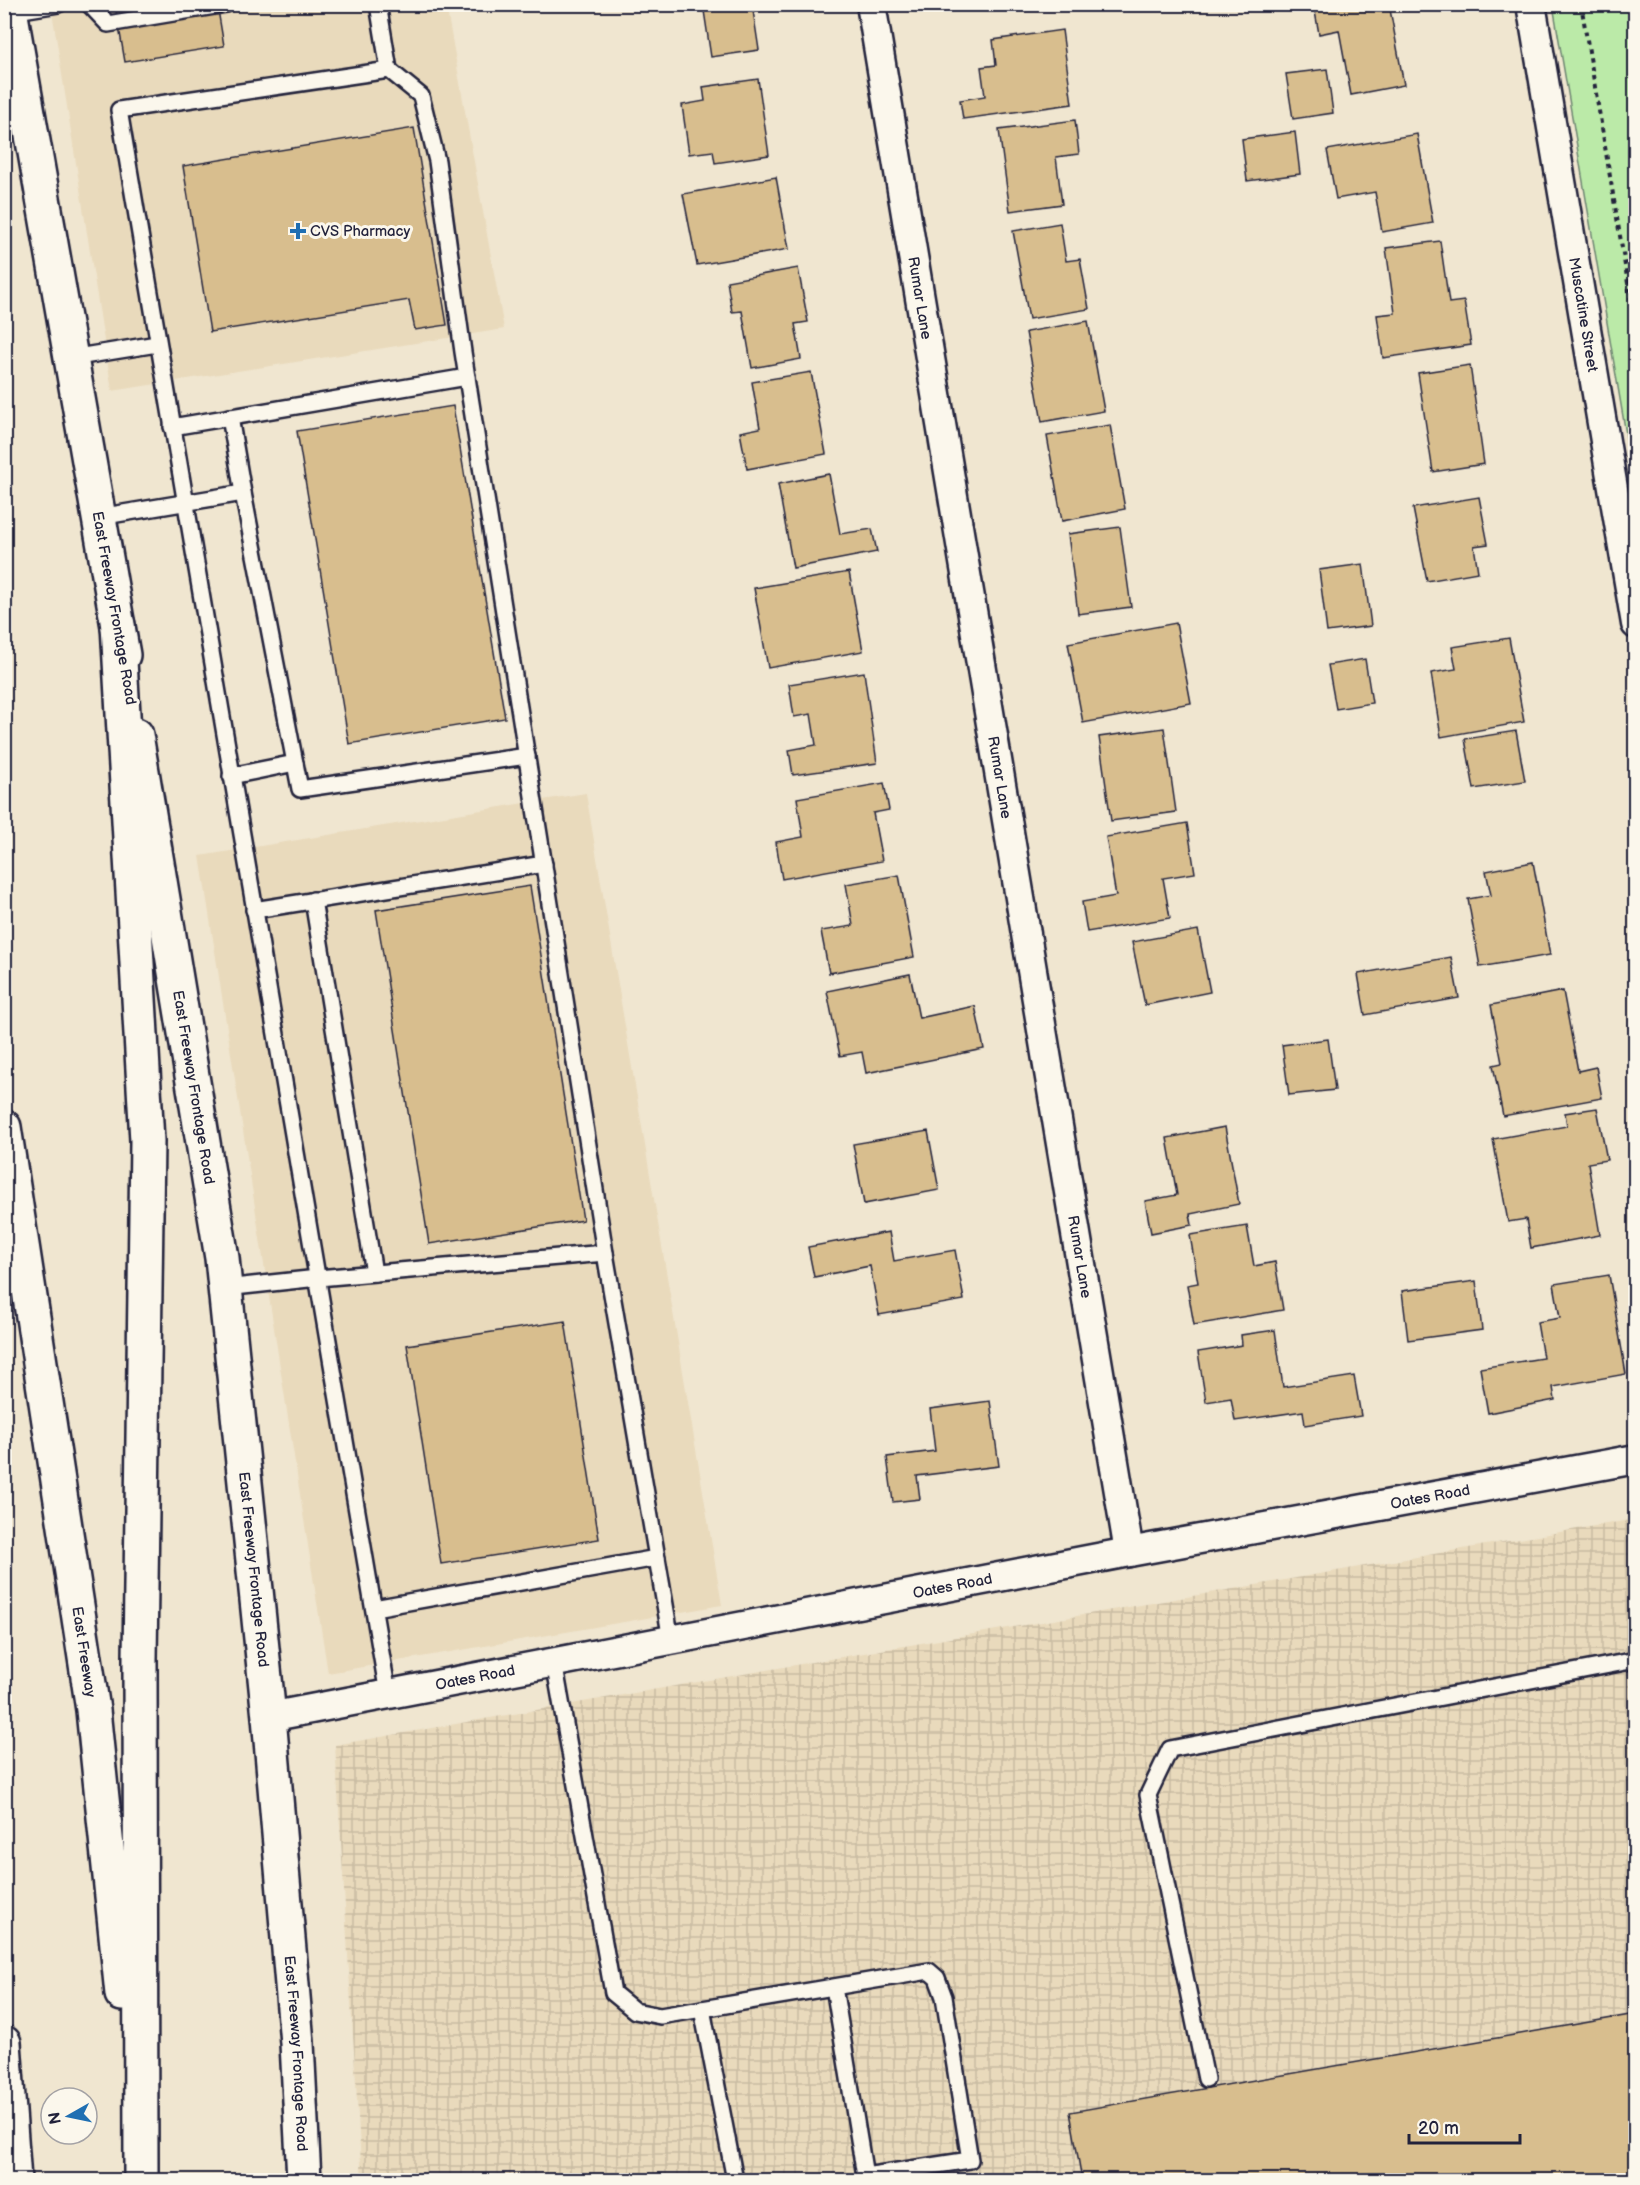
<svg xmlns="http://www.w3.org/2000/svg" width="1640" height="2185" viewBox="0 0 1640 2185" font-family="'Balsamiq Sans',sans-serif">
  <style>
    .built { fill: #e9dabc }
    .industrial { fill: url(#industrial-grid) }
    .park { fill: #bbeaa8; stroke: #6e8672; stroke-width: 1.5 }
    .building { fill: #d8be8e; stroke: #22223b; stroke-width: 1.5 }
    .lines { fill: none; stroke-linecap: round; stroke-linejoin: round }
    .service-casing { stroke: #22223b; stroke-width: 20 }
    .minor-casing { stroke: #22223b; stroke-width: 33 }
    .secondary-casing { stroke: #22223b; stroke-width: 38 }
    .motorway-casing { stroke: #22223b; stroke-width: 38 }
    .path { stroke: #22223b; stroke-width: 4; stroke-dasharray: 4.5 4.5; stroke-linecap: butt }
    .service { stroke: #fbf7ec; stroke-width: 15 }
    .minor { stroke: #fbf7ec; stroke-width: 28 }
    .secondary { stroke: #fbf7ec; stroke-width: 33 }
    .motorway { stroke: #fbf7ec; stroke-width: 33 }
    .poi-dot { fill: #1f6fb2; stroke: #fbf7ec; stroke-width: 2 }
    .labels { text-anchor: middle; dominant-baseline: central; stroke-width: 6; stroke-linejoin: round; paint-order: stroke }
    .poi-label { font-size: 15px; fill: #22223b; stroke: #fbf7ec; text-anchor: start }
    .street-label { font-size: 15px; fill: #22223b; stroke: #fbf7ec }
  </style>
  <defs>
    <pattern id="industrial-grid" width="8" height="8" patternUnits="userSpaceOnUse" patternTransform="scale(1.5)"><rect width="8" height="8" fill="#e9dabc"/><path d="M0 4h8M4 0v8" fill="none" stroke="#c8bba2"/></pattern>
  </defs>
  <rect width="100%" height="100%" fill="#f0e6d0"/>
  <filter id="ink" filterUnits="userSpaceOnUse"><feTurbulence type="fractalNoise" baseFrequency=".0167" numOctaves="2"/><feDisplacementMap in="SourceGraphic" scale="12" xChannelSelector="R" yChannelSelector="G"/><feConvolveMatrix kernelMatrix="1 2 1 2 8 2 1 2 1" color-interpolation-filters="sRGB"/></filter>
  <g filter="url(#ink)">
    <!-- built -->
    <g class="built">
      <path d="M 51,5 L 446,5 L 504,329 L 112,391 Z"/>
      <path d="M 586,793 L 722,1605 L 328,1673 L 200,856 Z"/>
    </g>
    <!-- industrial -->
    <path class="industrial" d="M 1635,1519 L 1635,2180 L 362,2180 L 335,1745 Z"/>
    <!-- park -->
    <path class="park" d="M 1553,5 L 1635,5 L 1635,487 Z"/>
    <!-- building -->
    <g class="building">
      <path d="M 148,4 L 217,4 L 224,46 L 125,62 L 116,10 Z"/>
      <path d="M 703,4 L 752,4 L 759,50 L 711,57 Z"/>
      <path d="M 1023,4 L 1057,4 L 1024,11 Z"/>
      <path d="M 1320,4 L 1389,4 L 1404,85 L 1351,95 L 1339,30 L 1319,34 L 1314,6 Z"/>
      <path d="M 1062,30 L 1072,104 L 963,119 L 960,100 L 985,96 L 981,67 L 996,65 L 993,40 Z"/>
      <path d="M 1327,69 L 1333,113 L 1293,119 L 1286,74 Z"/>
      <path d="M 758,79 L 769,155 L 715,163 L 713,151 L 689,154 L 682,105 L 705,101 L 703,87 Z"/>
      <path d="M 1075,120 L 1079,154 L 1056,157 L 1062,204 L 1010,211 L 999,130 Z"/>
      <path d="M 414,128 L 447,325 L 415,330 L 409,300 L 210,332 L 183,166 Z"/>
      <path d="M 1295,132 L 1300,174 L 1247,181 L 1242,139 Z"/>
      <path d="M 1417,134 L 1433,223 L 1382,232 L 1375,192 L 1336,199 L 1327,150 Z"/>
      <path d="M 776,177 L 789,249 L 697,265 L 683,194 Z"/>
      <path d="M 1060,223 L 1066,261 L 1080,259 L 1089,309 L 1029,319 L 1013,231 Z"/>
      <path d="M 1440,241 L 1449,303 L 1464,301 L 1471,345 L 1383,358 L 1377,315 L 1395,313 L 1386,248 Z"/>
      <path d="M 798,268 L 808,322 L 795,324 L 801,359 L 752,368 L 742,311 L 732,312 L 727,281 Z"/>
      <path d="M 1088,321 L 1104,411 L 1042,422 L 1026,332 Z"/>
      <path d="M 1470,365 L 1484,464 L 1433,472 L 1418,373 Z"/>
      <path d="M 811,372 L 826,454 L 747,469 L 740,432 L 760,428 L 752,382 Z"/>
      <path d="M 453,406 L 505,718 L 349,744 L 297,431 Z"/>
      <path d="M 1110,425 L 1125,509 L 1062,521 L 1047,436 Z"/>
      <path d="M 829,474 L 840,534 L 872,529 L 877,552 L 793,568 L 778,484 Z"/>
      <path d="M 1479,497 L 1488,544 L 1474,546 L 1478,572 L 1427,581 L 1413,508 Z"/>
      <path d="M 1120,527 L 1131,607 L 1078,614 L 1068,534 Z"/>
      <path d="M 1363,564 L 1371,626 L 1327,632 L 1319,570 Z"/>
      <path d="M 849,572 L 863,651 L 768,668 L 754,588 Z"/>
      <path d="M 1176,623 L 1191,703 L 1083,723 L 1068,643 Z"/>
      <path d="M 1509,638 L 1524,722 L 1441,737 L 1431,673 L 1456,669 L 1452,647 Z"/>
      <path d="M 1365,659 L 1372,703 L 1336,709 L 1328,665 Z"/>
      <path d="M 864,672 L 877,763 L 793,775 L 789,750 L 816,745 L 811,714 L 794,717 L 789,684 Z"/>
      <path d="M 1164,728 L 1176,812 L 1111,821 L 1099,737 Z"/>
      <path d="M 1516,731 L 1525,781 L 1474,789 L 1465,739 Z"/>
      <path d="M 884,783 L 889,810 L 873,813 L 882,861 L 782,879 L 776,842 L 803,837 L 797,798 Z"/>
      <path d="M 1187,823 L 1195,873 L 1163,878 L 1170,918 L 1087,932 L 1082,902 L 1116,896 L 1106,837 Z"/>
      <path d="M 1533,862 L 1550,955 L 1480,967 L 1468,899 L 1491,895 L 1486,871 Z"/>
      <path d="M 899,875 L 914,957 L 829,973 L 821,931 L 853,926 L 846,884 Z"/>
      <path d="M 530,886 L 583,1220 L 429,1244 L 376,910 Z"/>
      <path d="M 1198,930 L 1210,992 L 1145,1005 L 1132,942 Z"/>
      <path d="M 1451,957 L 1459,998 L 1365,1015 L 1358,974 Z"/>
      <path d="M 910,974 L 919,1018 L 975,1006 L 984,1049 L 866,1073 L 862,1052 L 840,1056 L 827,991 Z"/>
      <path d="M 1563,991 L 1578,1071 L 1596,1067 L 1602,1098 L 1503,1116 L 1493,1065 L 1502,1063 L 1491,1005 Z"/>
      <path d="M 1328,1039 L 1335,1090 L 1289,1095 L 1282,1045 Z"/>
      <path d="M 1597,1108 L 1607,1160 L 1588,1163 L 1600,1235 L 1531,1248 L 1526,1219 L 1508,1222 L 1493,1139 L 1567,1126 L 1565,1113 Z"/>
      <path d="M 1225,1127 L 1239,1204 L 1190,1214 L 1192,1225 L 1151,1233 L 1145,1201 L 1177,1195 L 1167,1138 Z"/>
      <path d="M 928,1131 L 939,1190 L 864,1204 L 853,1144 Z"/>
      <path d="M 1247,1226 L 1254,1266 L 1275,1262 L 1283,1310 L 1194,1325 L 1187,1285 L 1198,1283 L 1190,1235 Z"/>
      <path d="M 889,1232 L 894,1261 L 955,1250 L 964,1300 L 879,1315 L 870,1266 L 814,1277 L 808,1247 Z"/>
      <path d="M 1609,1275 L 1626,1374 L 1553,1387 L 1555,1400 L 1488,1413 L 1480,1368 L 1543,1358 L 1537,1322 L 1560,1318 L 1554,1284 Z"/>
      <path d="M 1476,1281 L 1482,1330 L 1408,1340 L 1402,1291 Z"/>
      <path d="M 565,1321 L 599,1539 L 441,1564 L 407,1345 Z"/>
      <path d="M 1275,1330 L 1283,1387 L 1354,1376 L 1361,1416 L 1305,1425 L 1303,1411 L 1235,1421 L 1231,1398 L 1206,1402 L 1198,1352 L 1242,1345 L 1241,1335 Z"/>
      <path d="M 990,1401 L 999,1466 L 917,1476 L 920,1499 L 893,1502 L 887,1457 L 935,1451 L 930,1409 Z"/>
      <path d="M 1636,2014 L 1636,2180 L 1082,2180 L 1070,2112 Z"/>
    </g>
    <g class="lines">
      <defs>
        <g id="service">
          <path d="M 89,4 L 108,24 L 227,4"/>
          <path d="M 378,4 L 389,70 L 119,110 L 388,1694"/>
          <path d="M 10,12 L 59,4"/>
          <path d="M 389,70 L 421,96 L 437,161 L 463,352 L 605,1253"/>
          <path d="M 71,358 L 157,344"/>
          <path d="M 230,417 L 243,493"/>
          <path d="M 172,427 L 467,377"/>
          <path d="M 99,517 L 243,493 L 300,789 L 527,756"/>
          <path d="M 231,776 L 295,763"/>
          <path d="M 313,900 L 374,1273"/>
          <path d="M 254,910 L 544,864"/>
          <path d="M 225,1288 L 318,1278 L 605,1253 L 657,1558"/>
          <path d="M 374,1608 L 657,1558 L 671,1640"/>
          <path d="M 554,1662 L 613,1993 L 635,2011 L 660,2016 L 702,2009 L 735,2180"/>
          <path d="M 702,2009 L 929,1971 L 937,1978 L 944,1997 L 970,2160 L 865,2176 L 834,1987"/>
          <path d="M 1206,2079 L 1148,1795 L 1170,1749 L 1636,1660"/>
        </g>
        <g id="minor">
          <path id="s1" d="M 871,4 L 1129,1552"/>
          <path id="s2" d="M 1531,4 L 1636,624"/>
          <path id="s3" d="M 269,1717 L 1129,1552 L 1636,1459"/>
        </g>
        <g id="secondary">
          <path d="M 9,4 L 123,655"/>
          <path id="s4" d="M 136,735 L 222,1258 L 269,1717 L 297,2043 L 304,2180"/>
        </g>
        <g id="motorway">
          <path d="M 118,625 L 147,1141 L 140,1659 L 141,2180"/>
          <path id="s5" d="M 4,1127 L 93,1710 L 122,1994"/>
          <path d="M 4,2043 L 14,2180"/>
        </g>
      </defs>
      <!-- service casing -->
      <use href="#service" class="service-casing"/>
      <!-- minor casing -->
      <use href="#minor" class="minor-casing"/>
      <!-- secondary casing -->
      <use href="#secondary" class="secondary-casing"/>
      <!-- motorway casing -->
      <use href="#motorway" class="motorway-casing"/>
      <!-- path -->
      <path class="path" d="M 1581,4 L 1636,331"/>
      <!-- service -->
      <use href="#service" class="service"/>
      <!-- minor -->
      <use href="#minor" class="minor"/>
      <!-- secondary -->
      <use href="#secondary" class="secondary"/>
      <!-- motorway -->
      <use href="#motorway" class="motorway"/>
    </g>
  </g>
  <!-- markers -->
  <path class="poi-dot" d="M295 222h6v6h6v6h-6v6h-6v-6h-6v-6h6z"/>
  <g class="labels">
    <!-- poi labels -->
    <g class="poi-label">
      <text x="310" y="231">CVS Pharmacy</text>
    </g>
    <!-- street labels -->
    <g class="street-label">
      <text stroke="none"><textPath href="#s1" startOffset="298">Rumar Lane</textPath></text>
      <text stroke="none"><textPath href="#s2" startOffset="315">Muscatine Street</textPath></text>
      <text transform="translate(114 608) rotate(80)">East Freeway Frontage Road</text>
      <text stroke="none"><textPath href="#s1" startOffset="784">Rumar Lane</textPath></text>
      <text stroke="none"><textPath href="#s4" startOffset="357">East Freeway Frontage Road</textPath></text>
      <text stroke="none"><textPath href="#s1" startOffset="1270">Rumar Lane</textPath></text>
      <text stroke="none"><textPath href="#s3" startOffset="1182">Oates Road</textPath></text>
      <text stroke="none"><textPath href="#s4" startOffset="843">East Freeway Frontage Road</textPath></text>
      <text stroke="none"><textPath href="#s3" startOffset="696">Oates Road</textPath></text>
      <text stroke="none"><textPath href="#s5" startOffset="531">East Freeway</textPath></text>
      <text stroke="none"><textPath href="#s3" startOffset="210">Oates Road</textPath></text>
      <text stroke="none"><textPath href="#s4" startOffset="1329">East Freeway Frontage Road</textPath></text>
    </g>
  </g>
  <!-- margin -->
  <rect width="1640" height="2185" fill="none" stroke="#fbf7ec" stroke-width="24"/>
  <rect x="12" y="12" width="1616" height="2161" fill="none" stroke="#22223b" stroke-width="2" filter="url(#ink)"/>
  <!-- north arrow -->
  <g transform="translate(69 2116) rotate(261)"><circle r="28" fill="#fbf7ec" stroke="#a4a2a5" stroke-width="1.5"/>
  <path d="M0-4.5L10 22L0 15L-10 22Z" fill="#1f6fb2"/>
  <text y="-9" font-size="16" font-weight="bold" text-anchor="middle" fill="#22223b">N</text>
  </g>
  <!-- scale -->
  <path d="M1409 2134v9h111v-9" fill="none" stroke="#22223b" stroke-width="3"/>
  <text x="1418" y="2134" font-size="18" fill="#22223b" stroke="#fbf7ec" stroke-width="4.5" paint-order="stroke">20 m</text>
</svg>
